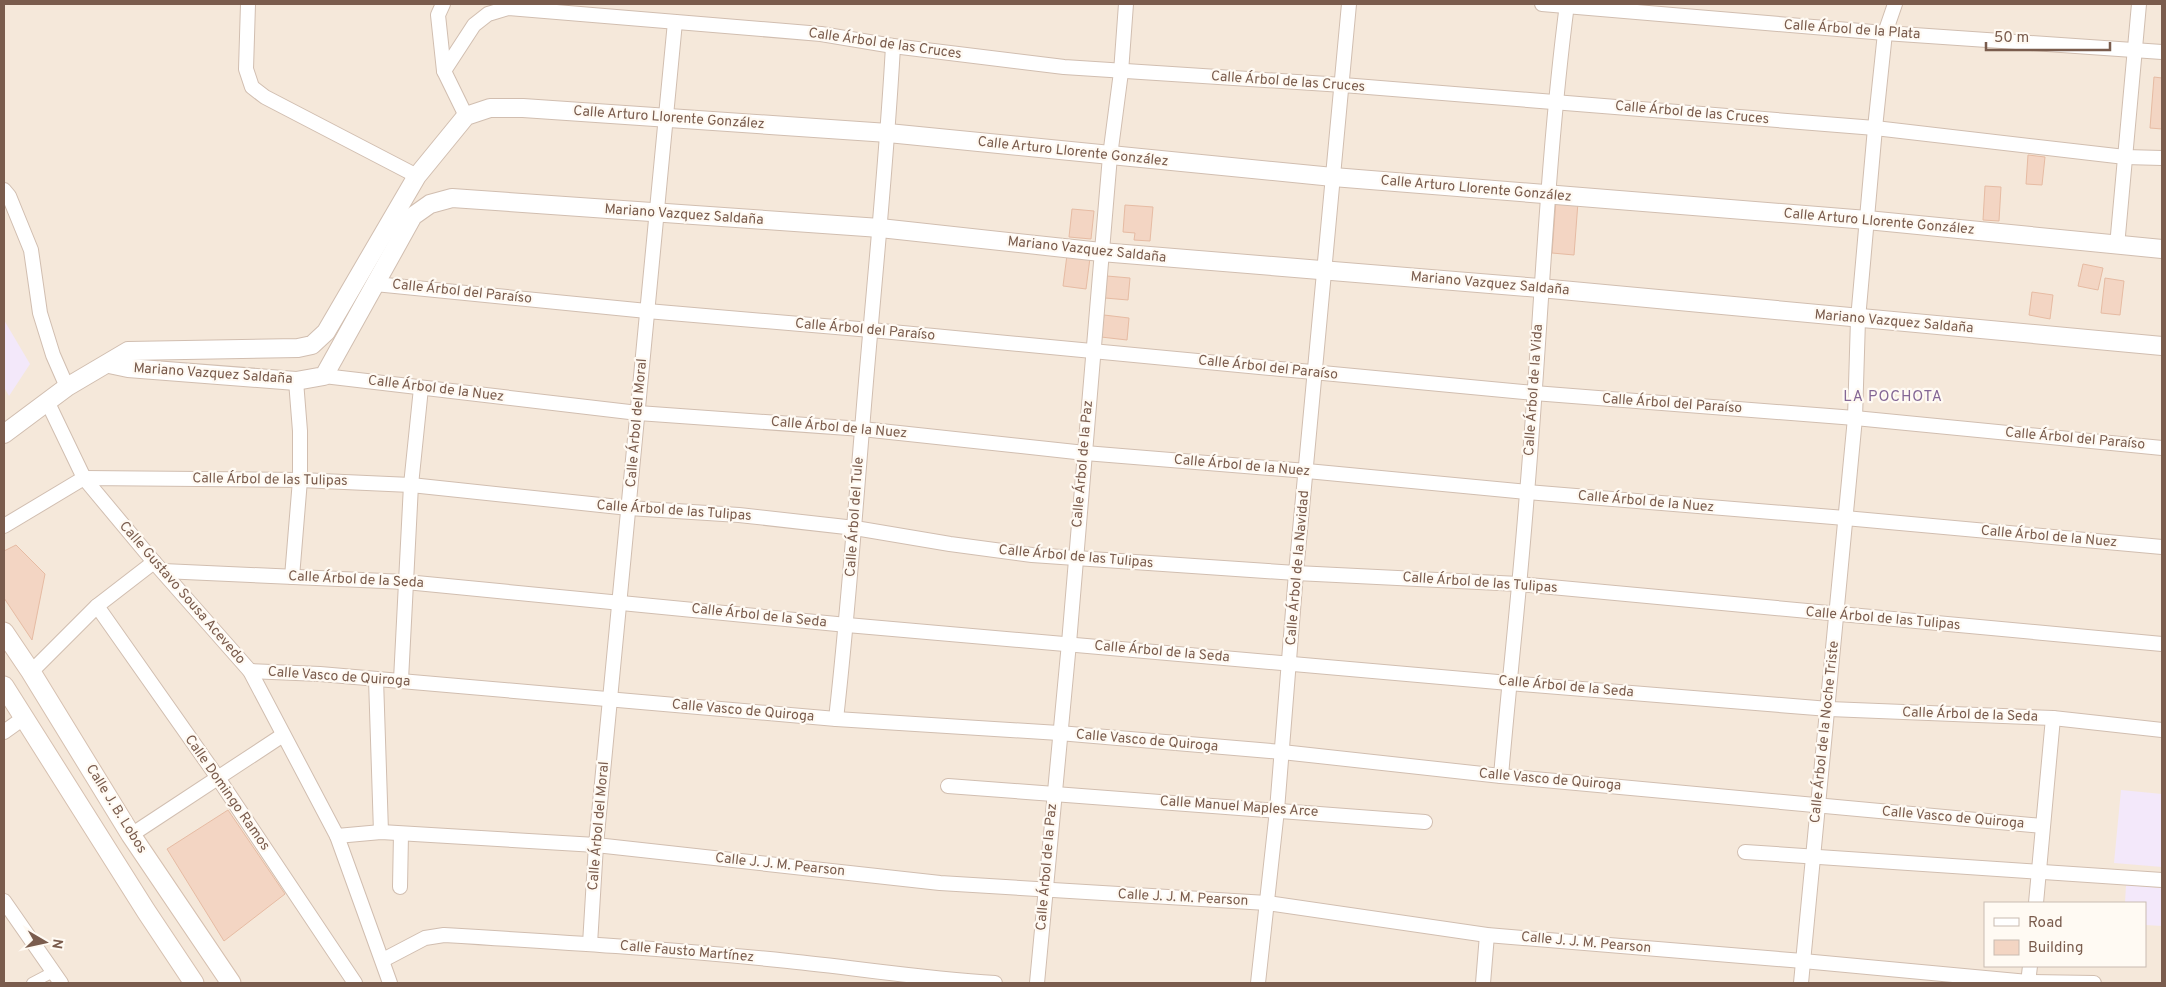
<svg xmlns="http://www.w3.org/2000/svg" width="2166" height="987" viewBox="0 0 2166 987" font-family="Overpass,sans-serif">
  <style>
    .residential { fill: #f5e8da; fill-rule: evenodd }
    .education { fill: #f3e8fa }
    .building { fill: #f3d5c3; stroke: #e6bba3 }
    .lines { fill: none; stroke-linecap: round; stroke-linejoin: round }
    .pedestrian-casing { stroke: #d1beb0; stroke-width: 12 }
    .minor-casing { stroke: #d1beb0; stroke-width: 16 }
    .tertiary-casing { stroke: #d1beb0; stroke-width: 20 }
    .secondary-casing { stroke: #d6c0b0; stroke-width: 21 }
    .pedestrian { stroke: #fff; stroke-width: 10 }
    .minor { stroke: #fff; stroke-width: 14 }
    .tertiary { stroke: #fff; stroke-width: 18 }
    .secondary { stroke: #fff; stroke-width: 19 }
    .labels { text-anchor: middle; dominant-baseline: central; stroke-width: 4.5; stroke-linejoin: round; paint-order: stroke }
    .street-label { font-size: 14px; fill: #7a5c4d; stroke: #fffaf3 }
    .neighbourhood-label { font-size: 15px; letter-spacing: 1px; fill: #846695; stroke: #fffaf3 }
  </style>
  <rect width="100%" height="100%" fill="#fdf6ec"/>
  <!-- residential -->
  <path class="residential" d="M 4,4 L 2162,4 L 2162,983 L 4,983 ZM 1985,903 L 2145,903 L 2145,966 L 1985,966 Z"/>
  <!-- education -->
  <g class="education">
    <path d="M 4,320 L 30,364 L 9,396 L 4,387 Z"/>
    <path d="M 2121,790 L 2162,794 L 2162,867 L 2114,863 Z"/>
    <path d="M 2126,885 L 2162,888 L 2162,926 L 2145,925 L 2145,903 L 2125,903 Z"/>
  </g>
  <!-- building -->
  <g class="building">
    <path d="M 2154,77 L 2162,78 L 2162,129 L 2150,128 Z"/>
    <path d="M 2028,155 L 2045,157 L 2042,185 L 2026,184 Z"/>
    <path d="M 1985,186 L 2001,187 L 1999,221 L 1983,220 Z"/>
    <path d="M 1556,200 L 1578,202 L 1574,255 L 1552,253 Z"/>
    <path d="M 1125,205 L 1153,207 L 1150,241 L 1134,240 L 1135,233 L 1123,232 Z"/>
    <path d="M 1072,209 L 1094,211 L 1091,239 L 1069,237 Z"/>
    <path d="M 1067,255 L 1090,258 L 1086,289 L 1063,286 Z"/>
    <path d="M 2083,264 L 2103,268 L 2098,290 L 2078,286 Z"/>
    <path d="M 1107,276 L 1130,278 L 1128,300 L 1105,298 Z"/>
    <path d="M 2105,278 L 2124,281 L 2120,315 L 2101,313 Z"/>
    <path d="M 2032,292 L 2053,295 L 2050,319 L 2029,315 Z"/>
    <path d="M 1104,315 L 1129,318 L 1127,340 L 1101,337 Z"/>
    <path d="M 16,545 L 45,574 L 32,640 L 4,598 L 4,551 Z"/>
    <path d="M 228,810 L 285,894 L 224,941 L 167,849 Z"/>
  </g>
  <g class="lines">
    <defs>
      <path id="pedestrian" d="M 32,983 L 53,972"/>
      <g id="minor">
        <path d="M 248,4 L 246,69 L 252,87 L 265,97 L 417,176"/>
        <path d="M 443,4 L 438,15 L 444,71 L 466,116"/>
        <path d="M 1542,4 L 1885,33 L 2162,52"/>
        <path d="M 444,71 L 474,25 L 488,14 L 508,8 L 821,34 L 893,46 L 1064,67 L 1343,85 L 1875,128 L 2125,157 L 2162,158"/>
        <path d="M 4,190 L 9,196 L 31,250 L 40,313 L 53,355 L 67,387"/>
        <path d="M 2117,246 L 2139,4"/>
        <path d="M 375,284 L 647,311 L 871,330 L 1534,393 L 1855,418 L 2162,448"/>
        <path d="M 324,376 L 638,413 L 862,429 L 1085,453 L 1307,471 L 1527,492 L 1845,518 L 2162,547"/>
        <path d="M 47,401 L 84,478 L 154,562 L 250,671 L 337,836 L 390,983"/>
        <path d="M 4,526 L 84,478 L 300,480 L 411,485 L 629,508 L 739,515 L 855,528 L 950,544 L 1032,555 L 1296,573 L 1519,584 L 2162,644"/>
        <path d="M 163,571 L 406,582 L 847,625 L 1509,683 L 1829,709 L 2053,718 L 2162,730"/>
        <path d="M 292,577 L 300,480 L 300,431 L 296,381"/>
        <path d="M 97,606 L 218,778 L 355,983"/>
        <path d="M 250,671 L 320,674 L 836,719 L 1059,733 L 1282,752 L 1501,776 L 2042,826"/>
        <path d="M 31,672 L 97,606 L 154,562"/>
        <path d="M 376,679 L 381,832"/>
        <path d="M 401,680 L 411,485 L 421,388"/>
        <path d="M 836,719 C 847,623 854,526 862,430 C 872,302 886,174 893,46"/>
        <path d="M 4,732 L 25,717"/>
        <path d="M 1501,776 C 1509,682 1520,587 1527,493 C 1541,330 1546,166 1567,4"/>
        <path d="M 948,786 L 1425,822"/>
        <path d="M 131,835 L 283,735"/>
        <path d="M 337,836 L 381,832 L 596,845 L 940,883 L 1267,903 L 1487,935 L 1803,961 L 2028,982 L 2094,983"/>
        <path d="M 1745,852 L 2162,880"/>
        <path d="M 400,887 L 401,834"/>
        <path d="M 4,901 L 61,983"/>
        <path d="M 2036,903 L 2053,718"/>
        <path d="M 590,944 L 596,845 L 675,22"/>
        <path d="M 383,960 L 425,938 L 444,935 C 559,942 674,949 788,961 C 857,968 926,979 995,983"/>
        <path d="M 1037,983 L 1069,643 L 1110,156 L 1121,72 L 1126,4"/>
        <path d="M 1258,983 L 1277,810 L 1296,573 L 1349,4"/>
        <path d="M 1483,983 L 1487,935"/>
        <path d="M 1801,983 L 1855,418 L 1858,319 L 1875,128 L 1885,33 L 1895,4"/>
        <path d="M 2028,983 L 2030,966"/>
      </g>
      <g id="tertiary">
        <path d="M 109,364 L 128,368 L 296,381 L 324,376 L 413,216 L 430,204 L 452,198 L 880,228 L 1101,252 L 1540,288 L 2162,346"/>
        <path d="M 4,434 L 67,387 L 128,351 L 298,348 L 312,345 L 326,332 L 417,176 L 466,116 L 490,108 L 523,108 L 888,133 L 1333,177 L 1867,220 L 2162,249"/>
      </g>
      <g id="secondary">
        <path d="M 4,632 L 31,672 L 131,835 L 231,983"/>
        <path d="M 4,686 L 146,911 L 194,983"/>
      </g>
    </defs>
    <!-- pedestrian casing -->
    <use href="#pedestrian" class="pedestrian-casing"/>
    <!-- minor casing -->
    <use href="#minor" class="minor-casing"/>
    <!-- tertiary casing -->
    <use href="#tertiary" class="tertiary-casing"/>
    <!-- secondary casing -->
    <use href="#secondary" class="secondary-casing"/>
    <!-- pedestrian -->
    <use href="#pedestrian" class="pedestrian"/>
    <!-- minor -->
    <use href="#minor" class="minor"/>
    <!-- tertiary -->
    <use href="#tertiary" class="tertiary"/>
    <!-- secondary -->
    <use href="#secondary" class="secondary"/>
  </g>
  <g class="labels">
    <!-- street labels -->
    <g class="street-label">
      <text transform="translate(1852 30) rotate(4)">Calle Árbol de la Plata</text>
      <text transform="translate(885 44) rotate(8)">Calle Árbol de las Cruces</text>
      <text transform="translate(1288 82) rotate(4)">Calle Árbol de las Cruces</text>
      <text transform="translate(1692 113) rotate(5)">Calle Árbol de las Cruces</text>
      <text transform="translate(669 118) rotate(4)">Calle Arturo Llorente González</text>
      <text transform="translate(1073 152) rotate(6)">Calle Arturo Llorente González</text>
      <text transform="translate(1476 189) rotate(5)">Calle Arturo Llorente González</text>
      <text transform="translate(684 215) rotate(4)">Mariano Vazquez Saldaña</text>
      <text transform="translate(1879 222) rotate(5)">Calle Arturo Llorente González</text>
      <text transform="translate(1087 250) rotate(6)">Mariano Vazquez Saldaña</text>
      <text transform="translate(1490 284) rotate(5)">Mariano Vazquez Saldaña</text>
      <text transform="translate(462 292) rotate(6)">Calle Árbol del Paraíso</text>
      <text transform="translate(1894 322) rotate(5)">Mariano Vazquez Saldaña</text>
      <text transform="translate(865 330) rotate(5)">Calle Árbol del Paraíso</text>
      <text transform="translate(1268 368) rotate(6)">Calle Árbol del Paraíso</text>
      <text transform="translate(213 374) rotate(4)">Mariano Vazquez Saldaña</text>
      <text transform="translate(436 389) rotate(7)">Calle Árbol de la Nuez</text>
      <text transform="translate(1534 390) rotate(-86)">Calle Árbol de la Vida</text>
      <text transform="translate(1672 404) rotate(4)">Calle Árbol del Paraíso</text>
      <text transform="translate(637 423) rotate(-85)">Calle Árbol del Moral</text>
      <text transform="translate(839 428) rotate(5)">Calle Árbol de la Nuez</text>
      <text transform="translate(2075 439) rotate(5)">Calle Árbol del Paraíso</text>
      <text transform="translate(1083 464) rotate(-85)">Calle Árbol de la Paz</text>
      <text transform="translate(1242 466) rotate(5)">Calle Árbol de la Nuez</text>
      <text transform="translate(270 480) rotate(1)">Calle Árbol de las Tulipas</text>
      <text transform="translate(1646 502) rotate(5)">Calle Árbol de la Nuez</text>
      <text transform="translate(674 511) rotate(4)">Calle Árbol de las Tulipas</text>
      <text transform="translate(855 517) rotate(-86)">Calle Árbol del Tule</text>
      <text transform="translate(2049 537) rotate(5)">Calle Árbol de la Nuez</text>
      <text transform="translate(1076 557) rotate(5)">Calle Árbol de las Tulipas</text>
      <text transform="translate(1298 568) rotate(-85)">Calle Árbol de la Navidad</text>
      <text transform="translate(356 580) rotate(3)">Calle Árbol de la Seda</text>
      <text transform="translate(1480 583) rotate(4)">Calle Árbol de las Tulipas</text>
      <text transform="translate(182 593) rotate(49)">Calle Gustavo Sousa Acevedo</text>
      <text transform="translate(759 616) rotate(6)">Calle Árbol de la Seda</text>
      <text transform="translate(1883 619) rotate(5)">Calle Árbol de las Tulipas</text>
      <text transform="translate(1162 652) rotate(5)">Calle Árbol de la Seda</text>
      <text transform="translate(339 677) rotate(4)">Calle Vasco de Quiroga</text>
      <text transform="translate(1566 687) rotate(5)">Calle Árbol de la Seda</text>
      <text transform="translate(743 711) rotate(5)">Calle Vasco de Quiroga</text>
      <text transform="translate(1970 715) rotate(2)">Calle Árbol de la Seda</text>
      <text transform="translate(1825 732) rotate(-84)">Calle Árbol de la Noche Triste</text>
      <text transform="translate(1147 741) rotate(5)">Calle Vasco de Quiroga</text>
      <text transform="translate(1550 780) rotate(5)">Calle Vasco de Quiroga</text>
      <text transform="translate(227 793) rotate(55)">Calle Domingo Ramos</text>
      <text transform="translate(1239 807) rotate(4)">Calle Manuel Maples Arce</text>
      <text transform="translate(116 809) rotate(58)">Calle J. B. Lobos</text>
      <text transform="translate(1953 818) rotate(5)">Calle Vasco de Quiroga</text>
      <text transform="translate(599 826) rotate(-85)">Calle Árbol del Moral</text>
      <text transform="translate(780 865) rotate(6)">Calle J. J. M. Pearson</text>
      <text transform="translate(1047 867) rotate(-85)">Calle Árbol de la Paz</text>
      <text transform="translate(1183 898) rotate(3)">Calle J. J. M. Pearson</text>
      <text transform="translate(1586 943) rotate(5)">Calle J. J. M. Pearson</text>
      <text transform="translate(687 952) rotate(5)">Calle Fausto Martínez</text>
    </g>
    <!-- neighbourhood labels -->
    <g class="neighbourhood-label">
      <text x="1893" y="397">LA POCHOTA</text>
    </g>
  </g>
  <!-- border -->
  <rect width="2166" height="987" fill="none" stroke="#7a5c4d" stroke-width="10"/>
  <!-- legend -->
  <rect x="1984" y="902" width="162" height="65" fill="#fffaf3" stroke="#cabbb1"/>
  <rect x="1994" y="918" width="25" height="8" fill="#ffffff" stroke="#cabbb1"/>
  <text x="2028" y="927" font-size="15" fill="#7a5c4d">Road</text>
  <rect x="1994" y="940" width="25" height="15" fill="#f3d5c3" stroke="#cabbb1"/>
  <text x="2028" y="952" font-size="15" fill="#7a5c4d">Building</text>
  <!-- north arrow -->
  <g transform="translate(45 942) rotate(99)" stroke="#fffaf3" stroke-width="4" paint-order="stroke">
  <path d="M0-4L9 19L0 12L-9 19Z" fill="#7a5c4d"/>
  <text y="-8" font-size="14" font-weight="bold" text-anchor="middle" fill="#7a5c4d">N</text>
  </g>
  <!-- scale -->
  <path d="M1986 42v8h124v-8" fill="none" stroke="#7a5c4d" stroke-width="2.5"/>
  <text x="1994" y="42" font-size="15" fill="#7a5c4d" stroke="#fffaf3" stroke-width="4" paint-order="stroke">50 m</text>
</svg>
